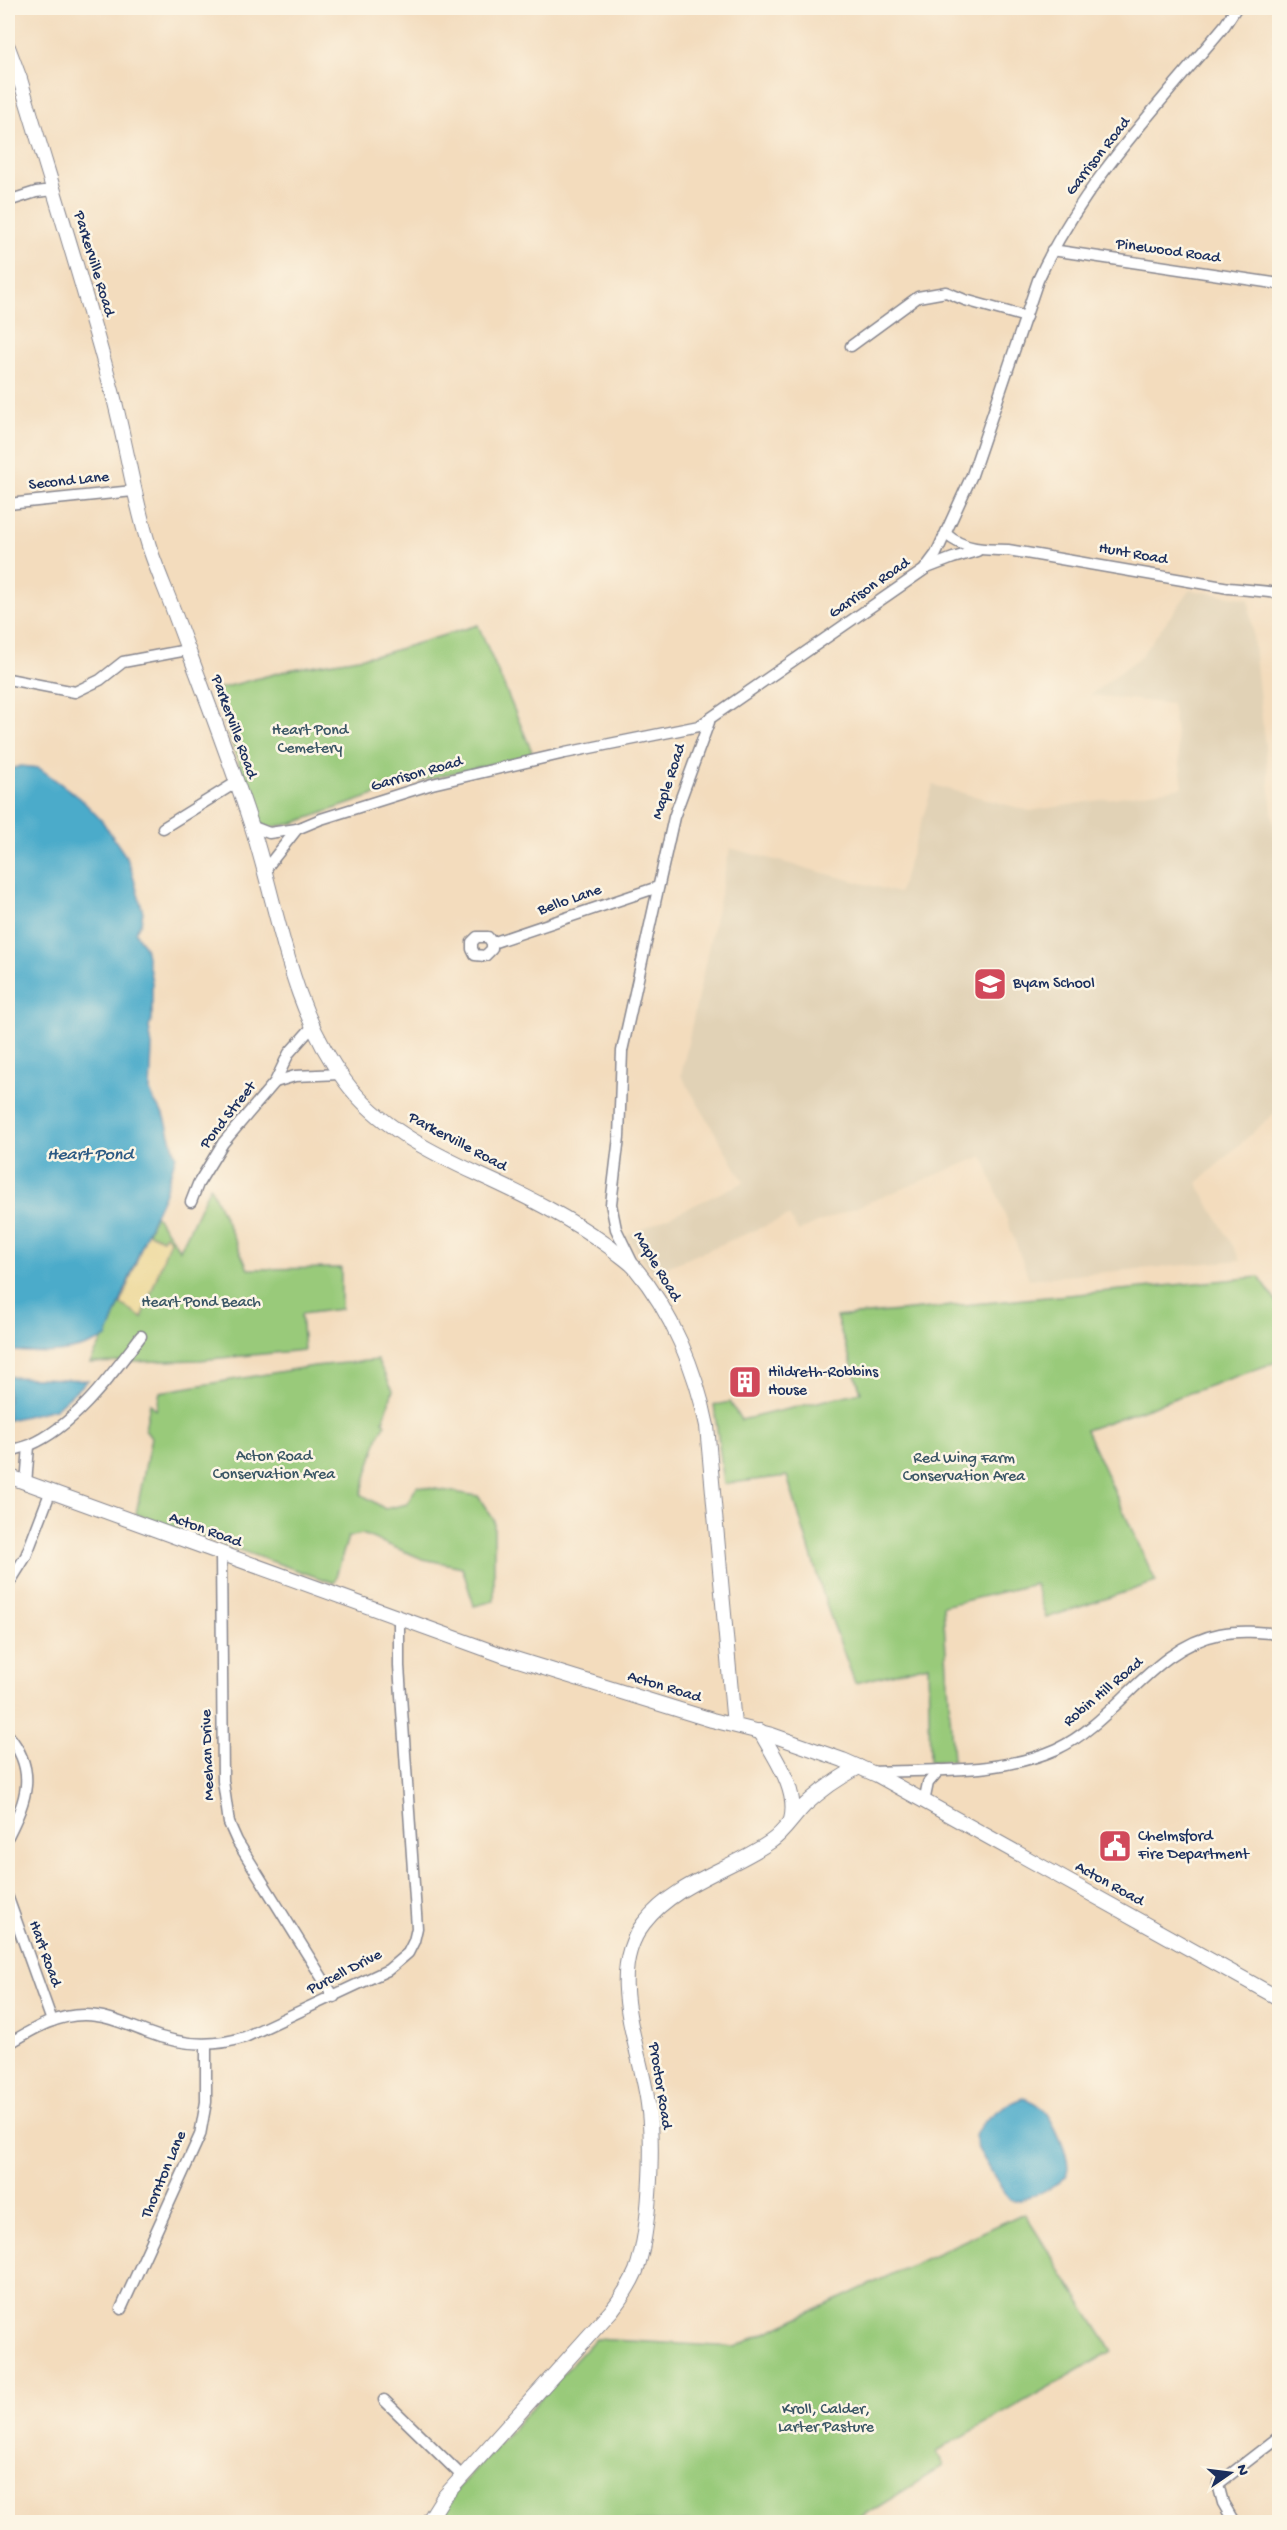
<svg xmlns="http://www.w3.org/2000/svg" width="1287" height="2530" viewBox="0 0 1287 2530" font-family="'Gochi Hand',sans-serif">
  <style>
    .built { fill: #e1d2b6 }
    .green { fill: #99ca7a; stroke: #5a7c6c; stroke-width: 1.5 }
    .sand { fill: #eeda9e; stroke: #84847e; stroke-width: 1.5 }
    .water { fill: #4babca; stroke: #336d94; stroke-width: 1.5 }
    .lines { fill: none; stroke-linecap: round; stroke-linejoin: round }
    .minor-casing { stroke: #87868e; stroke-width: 13 }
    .major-casing { stroke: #87868e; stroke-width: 16 }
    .minor { stroke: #fff; stroke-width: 10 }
    .major { stroke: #fff; stroke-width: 14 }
    .labels { text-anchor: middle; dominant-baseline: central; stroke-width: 5; stroke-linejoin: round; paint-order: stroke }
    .street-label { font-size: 16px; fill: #1b2f5e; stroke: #fcf5e5 }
    .park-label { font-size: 16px; fill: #3a5665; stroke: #fcf5e5 }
    .poi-label { font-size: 16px; fill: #1b2f5e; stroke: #fcf5e5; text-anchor: start }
    .water-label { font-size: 18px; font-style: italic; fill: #2c5a84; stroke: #fcf5e5 }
  </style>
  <rect width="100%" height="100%" fill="#fcf5e5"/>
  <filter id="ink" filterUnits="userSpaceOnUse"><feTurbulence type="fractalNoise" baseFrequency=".0167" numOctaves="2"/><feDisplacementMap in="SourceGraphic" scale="12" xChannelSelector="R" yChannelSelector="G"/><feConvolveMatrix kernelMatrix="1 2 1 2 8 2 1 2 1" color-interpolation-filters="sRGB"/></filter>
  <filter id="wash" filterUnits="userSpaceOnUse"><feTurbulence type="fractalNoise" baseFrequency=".008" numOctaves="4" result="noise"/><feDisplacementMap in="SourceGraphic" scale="24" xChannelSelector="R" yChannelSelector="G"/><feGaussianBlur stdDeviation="1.35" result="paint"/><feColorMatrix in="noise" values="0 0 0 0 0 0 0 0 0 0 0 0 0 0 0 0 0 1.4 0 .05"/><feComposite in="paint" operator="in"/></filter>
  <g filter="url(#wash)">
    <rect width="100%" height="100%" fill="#f3dcbd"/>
    <!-- built -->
    <path class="built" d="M 1190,590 L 1249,599 L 1279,874 L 1279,1109 L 1197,1183 L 1241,1260 L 1029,1279 L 983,1156 L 798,1231 L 789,1216 L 653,1273 L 627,1236 L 744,1182 L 681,1075 L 730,848 L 899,893 L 933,785 L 1030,811 L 1183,787 L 1172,704 L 1090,695 L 1140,657 Z"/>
    <!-- green -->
    <g class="green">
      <path d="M 478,625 L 533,754 L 406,784 L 291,824 L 271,827 L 264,826 L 259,822 L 214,690 L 293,669 L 382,654 Z"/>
      <path d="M 210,1186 L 248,1269 L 341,1268 L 341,1309 L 301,1314 L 304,1350 L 200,1360 L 90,1363 L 103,1339 L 107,1337 L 155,1215 L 180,1250 Z"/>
      <path d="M 1259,1277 L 1279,1306 L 1279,1361 L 1086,1430 L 1156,1582 L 1046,1618 L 1035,1584 L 943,1606 L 953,1760 L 930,1762 L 928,1665 L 855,1683 L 828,1610 L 787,1476 L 724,1484 L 714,1405 L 730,1402 L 741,1420 L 861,1392 L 836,1317 Z"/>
      <path d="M 377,1360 L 393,1390 L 383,1421 L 386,1424 L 379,1435 L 361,1494 L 385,1509 L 407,1504 L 417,1486 L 478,1496 L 494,1520 L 494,1601 L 474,1606 L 462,1567 L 423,1559 L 362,1534 L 348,1537 L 334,1583 L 136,1514 L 151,1437 L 145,1429 L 150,1403 L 156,1410 L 160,1392 L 314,1366 Z"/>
      <path d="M 1024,2213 L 1112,2351 L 937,2451 L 943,2466 L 854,2522 L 435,2522 L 448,2499 L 595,2339 L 735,2347 Z"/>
    </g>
    <!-- sand -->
    <path class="sand" d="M 147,1232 L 162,1239 L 165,1235 L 170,1240 L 142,1318 L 121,1304 Z"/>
    <!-- water -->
    <g class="water">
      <path d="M 21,766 L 39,768 L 80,798 L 102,821 L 127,858 L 132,872 L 143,912 L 141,923 L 135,932 L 145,947 L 152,982 L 152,1019 L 149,1027 L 152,1047 L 150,1091 L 154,1101 L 165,1117 L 176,1156 L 164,1195 L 147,1232 L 107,1337 C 73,1355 45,1355 8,1350 L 8,770 Z"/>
      <path d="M 8,1375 L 12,1377 L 88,1380 L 55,1409 L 8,1420 Z"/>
      <path d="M 1023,2098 C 1031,2100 1037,2103 1043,2109 C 1052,2118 1072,2160 1067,2172 C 1063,2185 1028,2199 1016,2201 L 1010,2200 L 1005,2194 L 978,2149 L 975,2136 C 980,2120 1007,2103 1023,2098 Z"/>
    </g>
  </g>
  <g filter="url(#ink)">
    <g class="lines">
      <defs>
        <g id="minor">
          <path d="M 8,82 L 20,79"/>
          <path d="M 8,201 L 36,192 L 53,190"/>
          <path d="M 1052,250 L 1280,284"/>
          <path d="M 851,346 L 918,297 L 946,292 L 965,300 L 1026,317"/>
          <path d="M 8,504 L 133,491"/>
          <path d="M 946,534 C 964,550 985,550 1008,550 L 1229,588 L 1280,593"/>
          <path d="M 927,568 L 953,558 L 977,551"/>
          <path d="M 8,679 L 75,692 L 100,680 L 123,662 L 187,650"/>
          <path d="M 251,826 L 269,833 L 297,829"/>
          <path d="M 163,828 L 237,782"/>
          <path d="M 264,871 L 297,829 L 321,819 L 432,784 L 565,753 L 699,726 L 924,570 L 936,554 L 972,475 L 1038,280 C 1081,185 1159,105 1225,25 L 1236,8"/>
          <path d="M 492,943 L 492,949 L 485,956 L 475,955 L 472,949 L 472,942 L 477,937 L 488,937 L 492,943 L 658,887"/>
          <path d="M 275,1082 L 295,1076 L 340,1074"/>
          <path d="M 191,1202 L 198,1184 L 223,1143 L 275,1082 L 289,1053 L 313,1026"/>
          <path d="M 632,1262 L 616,1229 L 611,1204 L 619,1137 L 622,1051 L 674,817 L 709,722"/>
          <path d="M 8,1452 C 15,1449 22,1448 30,1445 C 75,1426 112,1374 141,1336"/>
          <path d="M 26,1484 L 29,1446"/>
          <path d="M 221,1554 L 223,1781 L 229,1823 L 237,1841 L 334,1997"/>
          <path d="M 8,1585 L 26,1556 L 50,1493"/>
          <path d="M 8,1735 C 38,1771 26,1800 8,1836"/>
          <path d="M 871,1772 C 934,1769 998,1775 1057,1749 C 1117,1721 1152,1647 1220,1634 C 1240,1630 1260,1632 1280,1634"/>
          <path d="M 924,1802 L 928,1783 L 939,1770"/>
          <path d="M 8,1898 L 52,2021"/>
          <path d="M 8,2044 C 32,2030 55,2015 84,2015 C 107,2015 125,2024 146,2032 C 179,2045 212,2048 245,2037 L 388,1970 L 408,1953 L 414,1941 L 417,1928 L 399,1666 L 399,1617"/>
          <path d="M 121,2309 L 200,2135 L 206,2102 L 206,2045"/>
          <path d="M 384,2400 L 462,2476"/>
          <path d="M 1234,2522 L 1223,2503 L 1218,2484 L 1280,2436"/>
        </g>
        <g id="major">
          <path d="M 8,47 L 20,79 C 51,183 84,286 112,391 C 126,442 133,495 149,546 C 156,568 166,590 174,612 C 200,682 227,751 250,821 C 279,909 288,1005 345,1081 C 378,1126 430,1152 480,1175 C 526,1196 570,1218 611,1248 C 619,1255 629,1261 635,1268 C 672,1312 696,1371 707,1426 L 734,1725"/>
          <path d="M 8,1476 L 502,1655 L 712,1720 L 772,1735 L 843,1760 L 877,1775 L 1280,1999"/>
          <path d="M 760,1731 C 774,1757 799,1790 791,1820"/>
          <path d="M 428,2522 L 443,2498 L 612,2310 C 622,2297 630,2285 636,2271 C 650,2232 654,2145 648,2104 C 641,2048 604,1974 644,1923 C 675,1883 729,1870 770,1842 C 784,1833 792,1818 804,1806 C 820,1791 840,1777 859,1767"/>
        </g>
      </defs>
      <!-- minor casing -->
      <use href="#minor" class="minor-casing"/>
      <!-- major casing -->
      <use href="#major" class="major-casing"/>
      <!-- minor -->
      <use href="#minor" class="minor"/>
      <!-- major -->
      <use href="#major" class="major"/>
    </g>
  </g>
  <!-- icons -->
  <defs>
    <symbol id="school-square" viewBox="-11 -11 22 22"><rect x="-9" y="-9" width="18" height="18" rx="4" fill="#d1495b" stroke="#fcf5e5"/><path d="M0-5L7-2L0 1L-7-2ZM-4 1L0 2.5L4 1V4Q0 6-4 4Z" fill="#fff"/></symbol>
    <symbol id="building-square" viewBox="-11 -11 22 22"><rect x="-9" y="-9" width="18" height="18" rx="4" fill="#d1495b" stroke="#fcf5e5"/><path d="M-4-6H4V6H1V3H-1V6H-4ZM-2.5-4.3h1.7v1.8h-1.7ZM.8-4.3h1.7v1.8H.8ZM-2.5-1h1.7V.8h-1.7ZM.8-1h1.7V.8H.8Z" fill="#fff"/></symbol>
    <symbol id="civic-square" viewBox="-11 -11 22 22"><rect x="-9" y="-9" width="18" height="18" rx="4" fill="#d1495b" stroke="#fcf5e5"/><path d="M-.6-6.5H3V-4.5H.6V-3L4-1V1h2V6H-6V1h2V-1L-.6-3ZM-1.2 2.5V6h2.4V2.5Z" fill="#fff"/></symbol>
  </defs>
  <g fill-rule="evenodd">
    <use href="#school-square" x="971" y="965" width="38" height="38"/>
    <use href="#building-square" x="726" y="1363" width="38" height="38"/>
    <use href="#civic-square" x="1096" y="1827" width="38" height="38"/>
  </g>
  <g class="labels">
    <!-- street labels -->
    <g class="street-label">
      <text transform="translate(1099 157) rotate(-52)">Garrison Road</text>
      <text transform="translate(1168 252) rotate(8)">Pinewood Road</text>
      <text transform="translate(93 264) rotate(73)">Parkerville Road</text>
      <text transform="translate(69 482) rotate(-6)">Second Lane</text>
      <text transform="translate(1133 555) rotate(10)">Hunt Road</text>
      <text transform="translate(870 589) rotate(-35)">Garrison Road</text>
      <text transform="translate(233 727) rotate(70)">Parkerville Road</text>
      <text transform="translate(417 775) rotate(-16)">Garrison Road</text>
      <text transform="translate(670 782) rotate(-72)">Maple Road</text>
      <text transform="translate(570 901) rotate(-19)">Bello Lane</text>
      <text transform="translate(229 1116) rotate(-52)">Pond Street</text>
      <text transform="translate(457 1143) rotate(28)">Parkerville Road</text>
      <text transform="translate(656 1267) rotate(59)">Maple Road</text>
      <text transform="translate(205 1531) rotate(20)">Acton Road</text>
      <text transform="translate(664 1688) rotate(17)">Acton Road</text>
      <text transform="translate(1104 1693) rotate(-40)">Robin Hill Road</text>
      <text transform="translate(209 1755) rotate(-92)">Meehan Drive</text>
      <text transform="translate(1109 1885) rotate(29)">Acton Road</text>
      <text transform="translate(44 1954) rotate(70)">Hart Road</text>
      <text transform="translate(345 1973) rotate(-27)">Purcell Drive</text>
      <text transform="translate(659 2086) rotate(81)">Proctor Road</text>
      <text transform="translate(165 2175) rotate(-67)">Thornton Lane</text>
    </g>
    <!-- park labels -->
    <g class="park-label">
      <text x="310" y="731">Heart Pond<tspan x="310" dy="18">Cemetery</tspan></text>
      <text x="201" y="1303">Heart Pond Beach</text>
      <text x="274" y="1457">Acton Road<tspan x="274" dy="18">Conservation Area</tspan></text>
      <text x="964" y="1459">Red Wing Farm<tspan x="964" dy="18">Conservation Area</tspan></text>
      <text x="826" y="2410">Kroll, Calder,<tspan x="826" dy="18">Larter Pasture</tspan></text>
    </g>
    <!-- poi labels -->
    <g class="poi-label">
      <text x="1013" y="984">Byam School</text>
      <text x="768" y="1373">Hildreth-Robbins<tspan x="768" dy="18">House</tspan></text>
      <text x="1138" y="1837">Chelmsford<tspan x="1138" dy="18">Fire Department</tspan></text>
    </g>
    <!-- water labels -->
    <g class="water-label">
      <text x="90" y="1155">Heart Pond</text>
    </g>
  </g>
  <!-- margin -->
  <rect width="1287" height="2530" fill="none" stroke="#fcf5e5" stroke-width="30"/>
  <!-- north arrow -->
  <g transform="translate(1230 2473) rotate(76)" stroke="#fcf5e5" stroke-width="4.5" paint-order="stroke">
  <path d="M0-4.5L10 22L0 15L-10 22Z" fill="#1b2f5e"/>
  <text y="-9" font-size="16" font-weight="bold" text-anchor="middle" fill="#1b2f5e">N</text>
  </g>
</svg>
